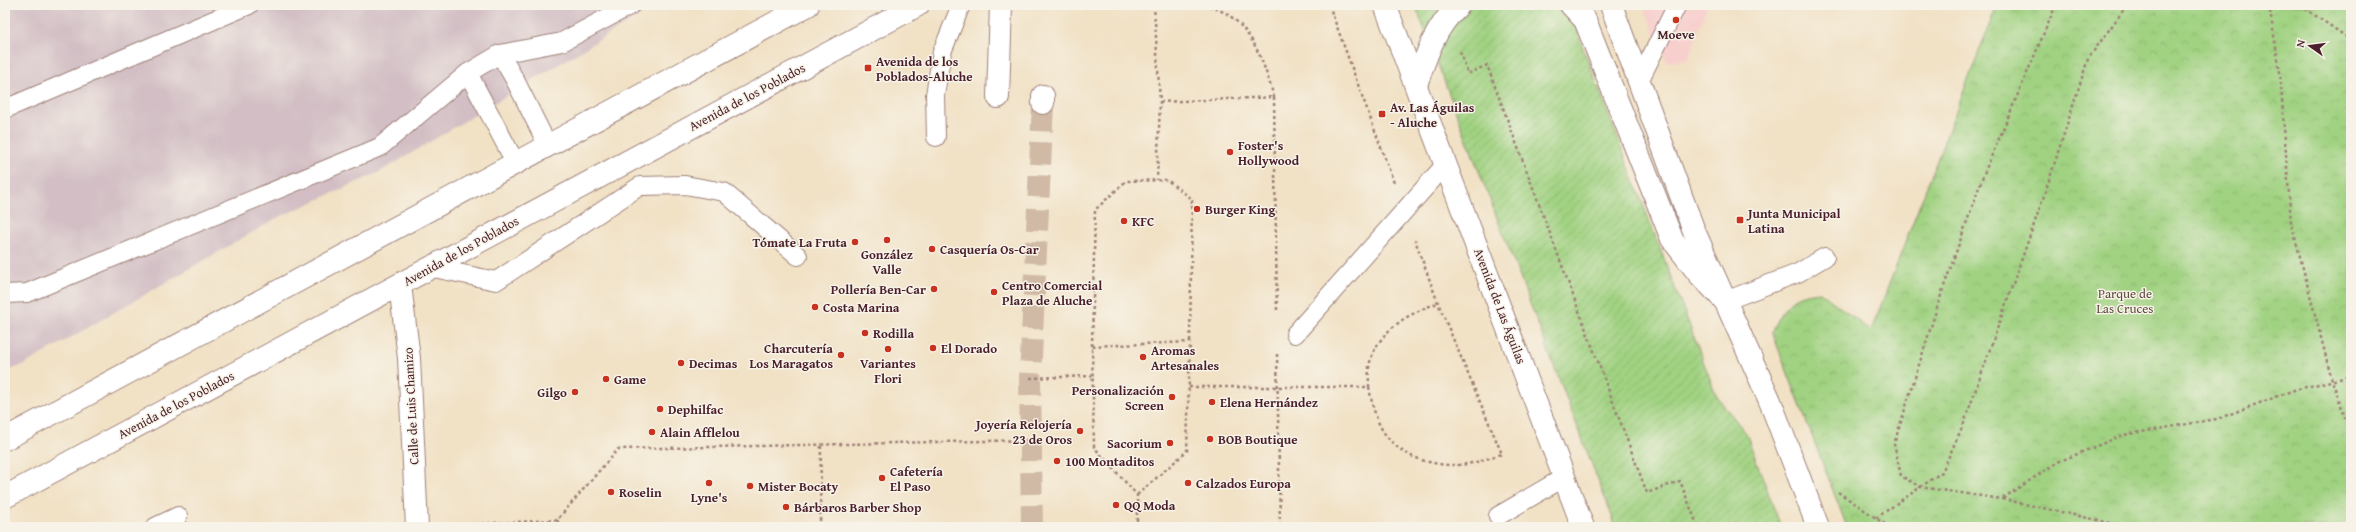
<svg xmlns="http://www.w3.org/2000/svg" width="2356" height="532" viewBox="0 0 2356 532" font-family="'Gentium Book Plus',serif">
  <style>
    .built { fill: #f7d0ce }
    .railway { fill: #d2bec4 }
    .park { fill: url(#park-crowns); stroke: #757856 }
    .garden { fill: url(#garden-furrows); stroke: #757856 }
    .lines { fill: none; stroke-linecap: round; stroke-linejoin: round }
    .street-tunnel { stroke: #d0baa6; stroke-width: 22; stroke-dasharray: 22 11; stroke-linecap: butt }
    .lane-casing { stroke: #9e8078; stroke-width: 20 }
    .street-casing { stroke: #9e8078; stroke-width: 24 }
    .secondary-casing { stroke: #9e8078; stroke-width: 24 }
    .primary-casing { stroke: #9e8078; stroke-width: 24 }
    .path { stroke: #9e8078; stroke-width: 2.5; stroke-dasharray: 3 3; stroke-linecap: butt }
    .lane { stroke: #fff; stroke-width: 18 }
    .street { stroke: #fff; stroke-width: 22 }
    .secondary { stroke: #fff; stroke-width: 22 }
    .primary { stroke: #fff; stroke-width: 22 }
    .poi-dot { fill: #c8321e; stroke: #f7f3e8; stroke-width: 1.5 }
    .labels { text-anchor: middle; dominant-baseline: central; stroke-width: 3; stroke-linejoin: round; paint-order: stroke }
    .poi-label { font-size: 13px; font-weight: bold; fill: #4a1f2b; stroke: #f7f3e8; text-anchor: start }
    .street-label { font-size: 13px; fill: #4a1f2b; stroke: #f7f3e8 }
    .park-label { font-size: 13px; fill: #604c40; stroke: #f7f3e8 }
  </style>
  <defs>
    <pattern id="park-crowns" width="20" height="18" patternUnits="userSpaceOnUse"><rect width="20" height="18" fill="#a0d281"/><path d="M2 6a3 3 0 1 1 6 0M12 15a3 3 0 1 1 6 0" fill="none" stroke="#8bb470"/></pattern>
    <pattern id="garden-furrows" width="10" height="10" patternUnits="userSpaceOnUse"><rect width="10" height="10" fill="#a0d281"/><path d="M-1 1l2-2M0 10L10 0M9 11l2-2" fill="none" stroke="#8bb470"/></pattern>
  </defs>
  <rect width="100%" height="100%" fill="#f7f3e8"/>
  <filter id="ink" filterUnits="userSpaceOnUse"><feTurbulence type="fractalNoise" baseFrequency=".025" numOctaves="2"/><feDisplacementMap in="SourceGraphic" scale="8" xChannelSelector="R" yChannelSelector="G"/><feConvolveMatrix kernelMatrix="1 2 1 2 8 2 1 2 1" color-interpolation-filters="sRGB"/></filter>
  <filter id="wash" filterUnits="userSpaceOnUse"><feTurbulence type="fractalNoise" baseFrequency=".012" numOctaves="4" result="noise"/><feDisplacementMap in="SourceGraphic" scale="16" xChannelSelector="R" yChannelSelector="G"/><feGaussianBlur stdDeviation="0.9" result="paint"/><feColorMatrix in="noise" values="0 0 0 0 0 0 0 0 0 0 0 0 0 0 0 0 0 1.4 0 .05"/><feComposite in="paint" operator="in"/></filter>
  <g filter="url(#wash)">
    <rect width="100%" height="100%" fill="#f1e1c5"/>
    <!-- built -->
    <path class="built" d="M 1643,5 L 1708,5 L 1688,60 L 1667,62 Z"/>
    <!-- railway -->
    <path class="railway" d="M 5,5 L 657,5 L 380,172 L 277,218 L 25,364 L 5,372 Z"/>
    <!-- park -->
    <path class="park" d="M 1997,5 L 2351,5 L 2351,527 L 1847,527 L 1772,332 C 1786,305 1787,295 1820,292 L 1871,331 Z"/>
    <!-- garden -->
    <path class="garden" d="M 1415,5 L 1574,5 L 1580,40 L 1717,397 L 1746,433 L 1781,527 L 1616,527 Z"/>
  </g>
  <g filter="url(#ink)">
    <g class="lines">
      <!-- street-tunnel -->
      <path class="street-tunnel" d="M 1032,527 L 1030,378 L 1043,103"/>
      <defs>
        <g id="lane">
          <path d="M 468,73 L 500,54"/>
          <path d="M 1638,83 L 1677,5"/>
          <path d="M 5,109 L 249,5"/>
          <path d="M 936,137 L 935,95 L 942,52 L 961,5"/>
          <path d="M 547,144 L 515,80 L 500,54 L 562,42 L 631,5"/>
          <path d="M 429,267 L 496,281 L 640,186 L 685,185 L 724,192 L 798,256"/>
          <path d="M 5,294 L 27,293 L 380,147 L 468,73 L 515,162"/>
          <path d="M 1725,301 L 1798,273 L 1825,257"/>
          <path d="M 1295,334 L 1445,165"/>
          <path d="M 1498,516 L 1565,477"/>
          <path d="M 155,527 L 178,516"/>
        </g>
        <g id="street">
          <path d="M 1571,5 L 1585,20 L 1672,239 L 1699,274 L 1724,300"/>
          <path d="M 1416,85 C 1426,56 1435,27 1459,5"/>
          <path d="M 998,97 L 1001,5"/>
          <path d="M 1043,103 L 1043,96"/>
          <path d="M 400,285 L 409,358 L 417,527"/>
        </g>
        <g id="secondary">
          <path d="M 1385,5 L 1583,527"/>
          <path d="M 1611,5 L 1694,231 L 1770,401 L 1818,527"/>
        </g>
        <g id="primary">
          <path d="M 5,439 L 808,5"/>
          <path d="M 5,497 L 918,5"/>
        </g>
      </defs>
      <!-- lane casing -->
      <use href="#lane" class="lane-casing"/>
      <!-- street casing -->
      <use href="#street" class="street-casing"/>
      <!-- secondary casing -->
      <use href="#secondary" class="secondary-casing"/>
      <!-- primary casing -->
      <use href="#primary" class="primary-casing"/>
      <!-- path -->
      <g class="path">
        <path d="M 1154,5 L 1160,102 L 1157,180"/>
        <path d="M 1329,5 L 1394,183"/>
        <path d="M 2056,5 L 1983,176 L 1942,292 L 1894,444 L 1901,476 L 1920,487 L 2002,499 L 2129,527"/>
        <path d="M 2269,5 L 2280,72 L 2291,222 L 2332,380 L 2347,423 L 2351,451"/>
        <path d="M 2300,5 L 2351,40"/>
        <path d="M 1460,52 L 1468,74 L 1487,65 L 1647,493 L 1680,481 L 1698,527"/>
        <path d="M 1274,97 L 1277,313"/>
        <path d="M 1160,102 L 1274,97 C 1265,68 1256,35 1230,16 C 1224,11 1215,9 1208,5"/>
        <path d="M 1092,346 L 1095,210 L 1126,181 L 1167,180 L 1192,199 L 1190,342"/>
        <path d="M 1277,354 L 1280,527"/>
        <path d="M 1030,378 L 1092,376"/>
        <path d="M 1189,387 L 1369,387 C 1372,404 1376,424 1388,438 C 1406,460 1440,468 1467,464 C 1479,462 1491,457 1502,454 L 1438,303 L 1415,240"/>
        <path d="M 1369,387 C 1369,379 1368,369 1370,362 C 1379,330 1409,313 1438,303"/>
        <path d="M 1838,492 L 1889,527"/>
        <path d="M 2003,498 L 2058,462 L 2123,435 L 2217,419 L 2294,390 L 2351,376"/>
        <path d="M 1876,518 L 1942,472 L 1964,423 L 2045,193 L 2088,59 L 2127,5"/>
        <path d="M 557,520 L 561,527"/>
        <path d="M 452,525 L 557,520 L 618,449 L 1031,440"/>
        <path d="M 820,527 L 821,444"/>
        <path d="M 1137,527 L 1137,495 L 1094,447 L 1092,346 L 1190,342 L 1187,451 L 1137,495"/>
      </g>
      <!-- lane -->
      <use href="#lane" class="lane"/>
      <!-- street -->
      <use href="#street" class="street"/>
      <!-- secondary -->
      <use href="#secondary" class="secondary"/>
      <!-- primary -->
      <use href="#primary" class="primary"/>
    </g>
  </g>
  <!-- markers -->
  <g class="poi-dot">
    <circle cx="1676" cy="20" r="4"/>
    <rect x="864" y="64" width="8" height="8" rx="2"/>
    <rect x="1378" y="110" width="8" height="8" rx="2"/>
    <circle cx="1230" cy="152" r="4"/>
    <circle cx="1197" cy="209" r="4"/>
    <rect x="1736" y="216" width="8" height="8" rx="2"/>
    <circle cx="1124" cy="221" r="4"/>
    <circle cx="887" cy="240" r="4"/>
    <circle cx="855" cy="242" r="4"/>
    <circle cx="932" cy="249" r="4"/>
    <circle cx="934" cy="289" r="4"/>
    <circle cx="994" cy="292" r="4"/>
    <circle cx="815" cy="307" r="4"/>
    <circle cx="865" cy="333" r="4"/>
    <circle cx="933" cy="348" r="4"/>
    <circle cx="888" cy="349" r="4"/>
    <circle cx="841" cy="355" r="4"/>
    <circle cx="1143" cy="357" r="4"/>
    <circle cx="681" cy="363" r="4"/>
    <circle cx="606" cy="379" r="4"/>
    <circle cx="575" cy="392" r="4"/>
    <circle cx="1172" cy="397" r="4"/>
    <circle cx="1212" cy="402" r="4"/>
    <circle cx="660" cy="409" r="4"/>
    <circle cx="1080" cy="431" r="4"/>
    <circle cx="652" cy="432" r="4"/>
    <circle cx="1210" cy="439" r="4"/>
    <circle cx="1170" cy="443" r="4"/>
    <circle cx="1057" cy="461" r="4"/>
    <circle cx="882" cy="478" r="4"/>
    <circle cx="709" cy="483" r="4"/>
    <circle cx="1188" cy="483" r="4"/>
    <circle cx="750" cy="486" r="4"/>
    <circle cx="611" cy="492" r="4"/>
    <circle cx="1116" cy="505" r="4"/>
    <circle cx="786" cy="507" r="4"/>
  </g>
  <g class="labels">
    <!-- poi labels -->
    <g class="poi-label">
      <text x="1676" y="34" text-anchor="middle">Moeve</text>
      <text x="876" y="61">Avenida de los<tspan x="876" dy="15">Poblados-Aluche</tspan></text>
      <text x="1390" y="107">Av. Las Águilas<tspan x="1390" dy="15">- Aluche</tspan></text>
      <text x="1238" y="145">Foster's<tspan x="1238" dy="15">Hollywood</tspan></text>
      <text x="1205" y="209">Burger King</text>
      <text x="1748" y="213">Junta Municipal<tspan x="1748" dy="15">Latina</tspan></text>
      <text x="1132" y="221">KFC</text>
      <text x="847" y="242" text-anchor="end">Tómate La Fruta</text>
      <text x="940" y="249">Casquería Os-Car</text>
      <text x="887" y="254" text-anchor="middle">González<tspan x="887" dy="15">Valle</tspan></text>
      <text x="1002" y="285">Centro Comercial<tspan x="1002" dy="15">Plaza de Aluche</tspan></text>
      <text x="926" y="289" text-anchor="end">Pollería Ben-Car</text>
      <text x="823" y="307">Costa Marina</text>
      <text x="873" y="333">Rodilla</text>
      <text x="833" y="348" text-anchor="end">Charcutería<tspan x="833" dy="15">Los Maragatos</tspan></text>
      <text x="941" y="348">El Dorado</text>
      <text x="1151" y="350">Aromas<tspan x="1151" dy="15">Artesanales</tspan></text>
      <text x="689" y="363">Decimas</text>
      <text x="888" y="363" text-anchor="middle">Variantes<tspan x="888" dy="15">Flori</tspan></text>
      <text x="614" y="379">Game</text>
      <text x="1164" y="390" text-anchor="end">Personalización<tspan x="1164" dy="15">Screen</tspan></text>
      <text x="567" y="392" text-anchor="end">Gilgo</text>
      <text x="1220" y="402">Elena Hernández</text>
      <text x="668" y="409">Dephilfac</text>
      <text x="1072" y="424" text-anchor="end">Joyería Relojería<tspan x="1072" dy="15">23 de Oros</tspan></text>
      <text x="660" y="432">Alain Afflelou</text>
      <text x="1218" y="439">BOB Boutique</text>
      <text x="1162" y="443" text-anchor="end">Sacorium</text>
      <text x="1065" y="461">100 Montaditos</text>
      <text x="890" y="471">Cafetería<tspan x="890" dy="15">El Paso</tspan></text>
      <text x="1196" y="483">Calzados Europa</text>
      <text x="758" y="486">Mister Bocaty</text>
      <text x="619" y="492">Roselin</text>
      <text x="709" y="497" text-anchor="middle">Lyne's</text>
      <text x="1124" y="505">QQ Moda</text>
      <text x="794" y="507">Bárbaros Barber Shop</text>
    </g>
    <!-- street labels -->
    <g class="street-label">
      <text transform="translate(747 97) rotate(-28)">Avenida de los Poblados</text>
      <text transform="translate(461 251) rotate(-29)">Avenida de los Poblados</text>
      <text transform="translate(1500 306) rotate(69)">Avenida de Las Águilas</text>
      <text transform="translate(176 405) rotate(-28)">Avenida de los Poblados</text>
      <text transform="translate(411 406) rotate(-93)">Calle de Luis Chamizo</text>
    </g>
    <!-- park labels -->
    <g class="park-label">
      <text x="2125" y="293">Parque de<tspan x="2125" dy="15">Las Cruces</tspan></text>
    </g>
  </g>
  <!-- margin -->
  <rect width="2356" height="532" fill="none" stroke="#f7f3e8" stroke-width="20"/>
  <!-- north arrow -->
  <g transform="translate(2310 46) rotate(284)" stroke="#f7f3e8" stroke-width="3" paint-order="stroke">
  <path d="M0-3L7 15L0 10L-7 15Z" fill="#4a1f2b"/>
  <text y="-6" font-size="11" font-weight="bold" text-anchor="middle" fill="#4a1f2b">N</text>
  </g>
</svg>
